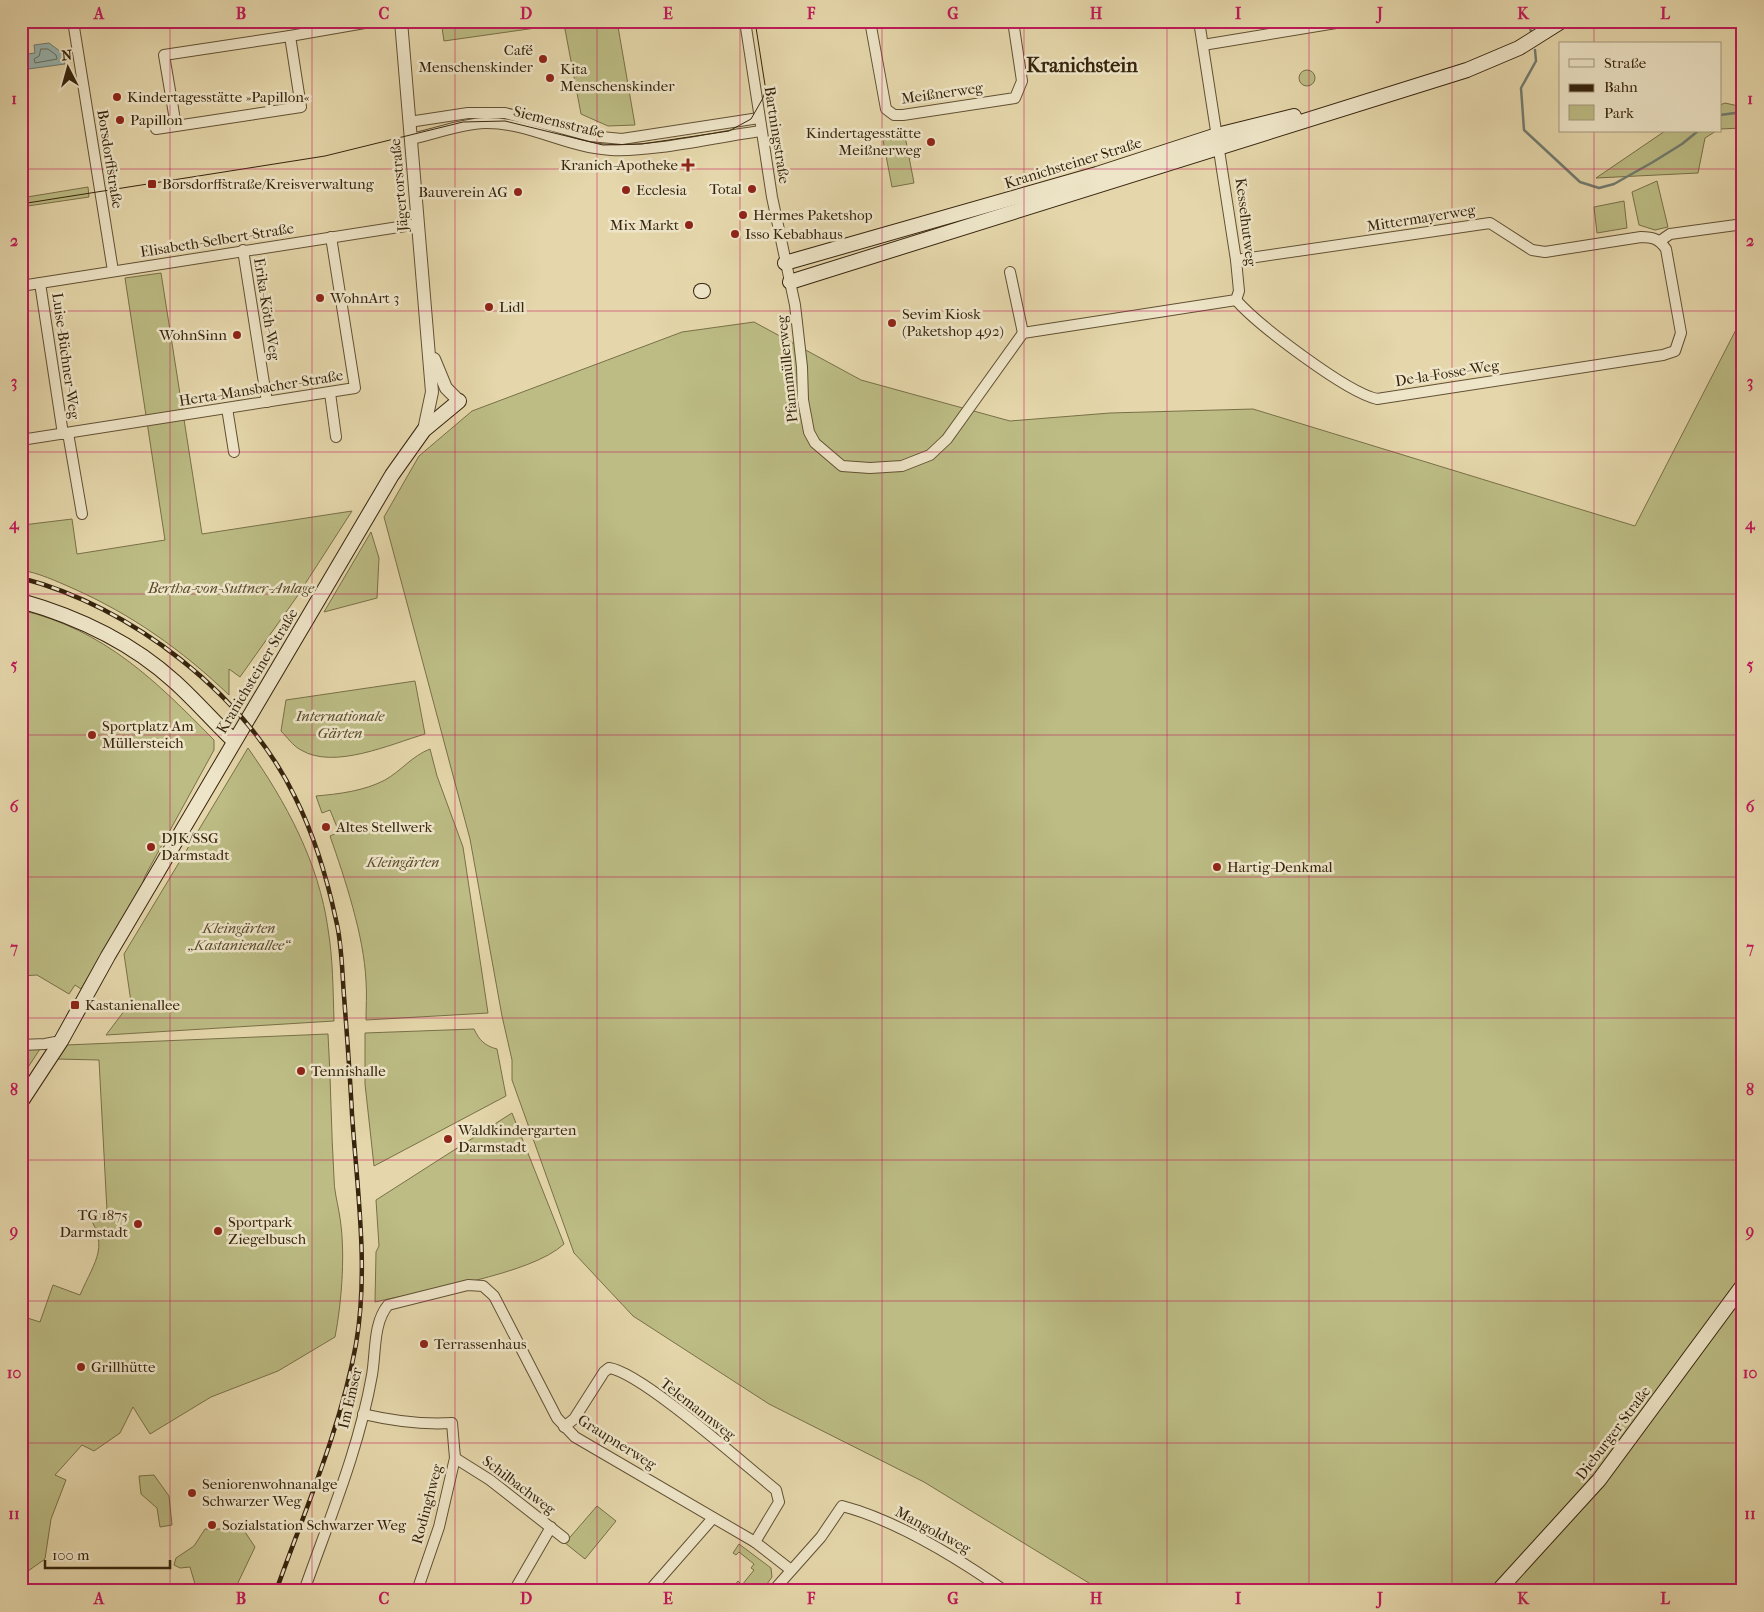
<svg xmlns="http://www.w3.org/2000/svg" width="1764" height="1612" viewBox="0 0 1764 1612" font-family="'IM FELL French Canon',serif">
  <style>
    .green { fill: #bcbc84; stroke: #797048 }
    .water { fill: #99b7b3; stroke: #717c71 }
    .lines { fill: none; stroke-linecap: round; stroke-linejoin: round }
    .shore { stroke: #686e60; stroke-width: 1 }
    .stream { stroke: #717c71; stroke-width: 2.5 }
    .minor-casing { stroke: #625134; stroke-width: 12 }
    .tertiary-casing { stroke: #625134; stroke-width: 14 }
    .secondary-casing { stroke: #36240d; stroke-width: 16 }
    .minor { stroke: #eee5c8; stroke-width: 10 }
    .tertiary { stroke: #eee5c8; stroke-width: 12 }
    .secondary { stroke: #eee5c8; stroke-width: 14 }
    .tram { stroke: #36240d; stroke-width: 1 }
    .rail-casing { stroke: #36240d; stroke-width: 4.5 }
    .rail { stroke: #eee5c8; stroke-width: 2.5; stroke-dasharray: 8; stroke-linecap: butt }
    .grid { fill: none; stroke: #c2185b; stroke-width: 1; stroke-opacity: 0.55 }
    .poi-dot { fill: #8f2418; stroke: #eee5c8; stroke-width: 2 }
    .labels { text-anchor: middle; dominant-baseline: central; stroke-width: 5; stroke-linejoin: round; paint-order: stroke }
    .poi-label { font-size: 15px; fill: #36240d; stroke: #eee5c8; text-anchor: start }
    .street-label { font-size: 15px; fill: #36240d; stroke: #eee5c8 }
    .park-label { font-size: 15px; font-style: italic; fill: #584a2b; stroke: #eee5c8 }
    .district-label { font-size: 20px; font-weight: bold; fill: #36240d; stroke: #eee5c8 }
    .neatline { fill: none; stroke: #c2185b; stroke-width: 2 }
    .grid-label { font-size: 16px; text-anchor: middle; font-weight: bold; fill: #c2185b }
  </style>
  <rect width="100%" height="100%" fill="#e5d7ab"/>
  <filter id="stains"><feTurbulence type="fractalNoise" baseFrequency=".004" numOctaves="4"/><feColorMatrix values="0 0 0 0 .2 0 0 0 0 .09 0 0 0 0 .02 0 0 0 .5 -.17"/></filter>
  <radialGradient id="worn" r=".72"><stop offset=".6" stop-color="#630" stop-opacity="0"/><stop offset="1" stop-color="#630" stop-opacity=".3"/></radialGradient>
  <!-- green -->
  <g class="green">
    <path d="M 441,21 L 617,21 L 635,125 L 608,126 L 581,114 L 564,24 L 444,41 Z"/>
    <circle cx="1307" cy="78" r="8"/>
    <path d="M 1725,103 L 1743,107 L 1743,128 L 1720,129 L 1720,105 Z"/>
    <path d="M 1665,131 L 1716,131 L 1705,138 L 1698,173 L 1596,178 Z"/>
    <path d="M 905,136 L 914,183 L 892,187 L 883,140 Z"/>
    <path d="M 1657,181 L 1668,227 L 1655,230 L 1639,225 L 1632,192 Z"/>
    <path d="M 88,187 L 89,197 L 21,207 L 21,198 Z"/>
    <path d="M 1624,201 L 1627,228 L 1597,233 L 1594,207 Z"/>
    <path d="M 161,273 L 202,534 L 352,511 L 296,598 L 240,677 L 229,669 L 229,695 C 182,650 131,614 72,588 C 56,581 39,573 21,570 L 21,513 L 23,525 L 72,519 L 77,554 L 165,540 L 125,278 Z"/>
    <path d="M 1743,316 L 1743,1591 L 1102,1591 L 924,1482 L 769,1404 L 633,1316 L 574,1253 L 512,1080 L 512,1060 L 502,1016 L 470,839 L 384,517 L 419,456 L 472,411 L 682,332 L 754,322 L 861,380 L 1010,421 L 1110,413 L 1253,409 L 1635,526 Z"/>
    <path d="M 371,532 L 379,558 L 377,598 L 324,612 Z"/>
    <path d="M 21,610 C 105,630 156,681 214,740 L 214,750 L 145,876 L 142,885 L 81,989 L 75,985 L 69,994 L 37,975 L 21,976 Z"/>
    <path d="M 415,681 L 425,734 C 391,744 334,770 301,750 C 293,746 287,737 281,731 L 286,700 Z"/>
    <path d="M 248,748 C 286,802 319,863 328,929 C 333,959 333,990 334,1021 L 106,1035 L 131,1002 L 124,954 Z"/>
    <path d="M 430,749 L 437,776 L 463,847 L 488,1013 L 366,1020 C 366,1007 367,994 366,981 C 364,936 345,879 330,836 L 339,832 L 330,810 L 322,813 L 316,796 C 339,794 364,791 385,780 C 401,771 412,756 430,749 Z"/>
    <path d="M 474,1029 C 479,1040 485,1046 497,1049 L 506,1096 L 374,1166 L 365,1084 L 365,1033 Z"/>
    <path d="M 328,1034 C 331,1082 331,1129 334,1178 C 334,1190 337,1200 339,1212 C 346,1249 342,1300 335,1337 L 278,1371 L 211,1397 L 150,1434 L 133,1407 L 120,1433 L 94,1451 L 82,1445 L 55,1475 L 66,1480 L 51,1519 L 45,1559 L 21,1576 L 21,1316 L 40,1322 L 53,1285 L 80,1295 C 96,1258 111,1246 84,1209 L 97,1215 L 107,1211 L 99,1060 L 56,1059 L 66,1045 Z"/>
    <path d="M 21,1049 L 40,1049 L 21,1078 Z"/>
    <path d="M 512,1113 L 564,1244 C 531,1275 422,1291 375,1302 L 376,1252 L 379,1246 L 376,1200 Z"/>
    <path d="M 154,1475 L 169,1496 L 172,1525 L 160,1527 L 157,1508 L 141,1494 L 139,1476 Z"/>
    <path d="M 597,1506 L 616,1521 L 585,1559 L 565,1543 Z"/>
    <path d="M 205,1529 L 232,1529 L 245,1532 L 255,1547 L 234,1591 L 197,1591 L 190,1567 L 180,1568 L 174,1565 L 176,1558 L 194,1546 Z"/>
    <path d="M 739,1544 L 771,1568 L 772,1577 L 762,1591 L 730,1591 L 738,1581 L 742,1585 L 754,1570 L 751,1568 L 754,1564 L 739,1552 L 736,1555 L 733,1553 Z"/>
  </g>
  <!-- water -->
  <path class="water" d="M 49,43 L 61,52 L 65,64 L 21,70 L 21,55 L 35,53 L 34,45 Z"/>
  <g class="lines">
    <!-- shore -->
    <path class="shore" d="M 41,49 L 48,49 L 56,55 L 57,59 L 35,63 L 34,59 L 39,56 Z"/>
    <!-- stream -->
    <g class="stream">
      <path d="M 1528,21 L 1532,35"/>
      <path d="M 1535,50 L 1536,61 L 1521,88 L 1524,130 L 1580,182 L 1599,188 L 1614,184 L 1653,162 L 1682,144 L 1698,131"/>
      <path d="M 1720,115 L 1735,113 L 1743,117"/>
    </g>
    <defs>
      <g id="minor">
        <path d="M 73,21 L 113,271"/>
        <path d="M 745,21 L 772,197 L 795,305 L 802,367 L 803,400 L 809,432 L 815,443 L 842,466 L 870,468 L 902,466 L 930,455 L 947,439 L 1023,333 L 1236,300"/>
        <path d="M 870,21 L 886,109 L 894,115 L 903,115 L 1015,98 L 1022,81 L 1013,21"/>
        <path d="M 1199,21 L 1236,260 L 1239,291 L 1236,300"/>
        <path d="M 290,36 L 376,21"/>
        <path d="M 1203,45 L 1348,21"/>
        <path d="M 409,122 L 468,113 L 505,113 L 590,136 L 622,139 L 759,118"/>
        <path d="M 156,129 L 176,126 L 301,107 L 290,36 L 164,55 L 176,126"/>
        <path d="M 411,139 C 436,134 459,124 485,123 C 528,122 568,148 611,150 C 656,152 715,137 761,131"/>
        <path d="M 1660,241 L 1670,234 L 1736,225"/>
        <path d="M 243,250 L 267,402"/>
        <path d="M 1010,272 L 1023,333"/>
        <path d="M 40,283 L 63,434"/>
        <path d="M 21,286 L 418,224"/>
        <path d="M 1236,300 C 1258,325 1346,392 1377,399 L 1663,355 L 1675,351 L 1681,333 L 1666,249 C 1659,239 1653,237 1641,237 L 1545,252 L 1532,250 L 1490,223 L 1483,224 L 1236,260"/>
        <path d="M 330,393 L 336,437"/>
        <path d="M 227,408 L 234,452"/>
        <path d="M 68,433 L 82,514"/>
        <path d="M 21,440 L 355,388 L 331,237"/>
        <path d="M 21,1045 L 45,1044 L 61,1041"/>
        <path d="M 363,1414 C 393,1421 421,1425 452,1423 L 455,1458 L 439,1527 L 417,1591"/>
        <path d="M 564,1427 L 574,1419 L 604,1372 L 609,1368 C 641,1372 745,1465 776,1490 L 779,1502 L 755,1542"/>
        <path d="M 455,1458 L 490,1480 L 564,1538"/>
        <path d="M 304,1591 C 329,1520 359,1449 372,1375 C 376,1352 373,1323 388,1305 L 468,1285 L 483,1286 L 494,1296 L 557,1418 L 575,1437 L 755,1542 L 791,1570"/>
        <path d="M 514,1591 L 551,1527"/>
        <path d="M 649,1591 L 713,1518"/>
        <path d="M 773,1591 L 821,1537 L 842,1506 C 896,1520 959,1559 1005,1591"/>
      </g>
      <g id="tertiary">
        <path d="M 401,21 L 432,392 L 424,430"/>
        <path d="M 434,359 L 446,388 L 459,401"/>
      </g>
      <g id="secondary">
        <path d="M 785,263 L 1097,174 L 1217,135 L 1294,116"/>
        <path d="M 790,282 L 1467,70 L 1519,48 L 1562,21"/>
        <path d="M 701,291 L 703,291"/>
        <path d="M 21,601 C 78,617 131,642 175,682 C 196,701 214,722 234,741"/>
        <path d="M 21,1102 L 61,1041 L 108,956 L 392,475 L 424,430 L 459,401"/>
        <path d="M 1498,1591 L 1599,1480 L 1743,1285"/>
      </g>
    </defs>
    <!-- minor casing -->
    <use href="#minor" class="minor-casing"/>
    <!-- tertiary casing -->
    <use href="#tertiary" class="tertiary-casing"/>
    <!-- secondary casing -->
    <use href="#secondary" class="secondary-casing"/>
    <!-- minor -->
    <use href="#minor" class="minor"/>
    <!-- tertiary -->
    <use href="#tertiary" class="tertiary"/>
    <!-- secondary -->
    <use href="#secondary" class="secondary"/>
    <!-- tram -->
    <path class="tram" d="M 21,204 L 325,156 L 463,122 L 505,121 L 603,145 L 642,144 L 729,131 L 751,119 L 763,98 L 765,85 L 755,21"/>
    <defs>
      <path id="rail" d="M 21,578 C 131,606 245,694 295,797 C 314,835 327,878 336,920 C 342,944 342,971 344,996 C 347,1035 350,1075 352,1114 C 357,1189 369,1269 356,1344 C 341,1428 305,1510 276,1591"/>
    </defs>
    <!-- rail casing -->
    <use href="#rail" class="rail-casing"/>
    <!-- rail -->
    <use href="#rail" class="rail"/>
  </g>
  <!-- grid -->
  <path class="grid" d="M 170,21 L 170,1591M 312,21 L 312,1591M 455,21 L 455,1591M 597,21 L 597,1591M 740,21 L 740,1591M 882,21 L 882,1591M 1024,21 L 1024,1591M 1167,21 L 1167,1591M 1309,21 L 1309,1591M 1452,21 L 1452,1591M 1594,21 L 1594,44M 1594,131 L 1594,1591M 21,169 L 1743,169M 21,311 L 1743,311M 21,452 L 1743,452M 21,594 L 1743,594M 21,735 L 1743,735M 21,877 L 1743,877M 21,1018 L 1743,1018M 21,1160 L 1743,1160M 21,1301 L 1743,1301M 21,1443 L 1743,1443"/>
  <!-- markers -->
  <g class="poi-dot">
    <circle cx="543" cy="59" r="5"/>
    <circle cx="550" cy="78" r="5"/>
    <circle cx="117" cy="97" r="5"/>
    <circle cx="120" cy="120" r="5"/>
    <circle cx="931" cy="142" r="5"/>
    <path d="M685.5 157.5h5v5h5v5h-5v5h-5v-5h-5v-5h5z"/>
    <rect x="147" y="179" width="10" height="10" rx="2.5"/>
    <circle cx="752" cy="189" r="5"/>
    <circle cx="626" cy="190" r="5"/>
    <circle cx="518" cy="192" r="5"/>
    <circle cx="743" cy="215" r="5"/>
    <circle cx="689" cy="225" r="5"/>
    <circle cx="735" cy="234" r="5"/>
    <circle cx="320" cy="298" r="5"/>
    <circle cx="489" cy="307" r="5"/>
    <circle cx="892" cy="323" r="5"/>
    <circle cx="237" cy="335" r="5"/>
    <circle cx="92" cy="735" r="5"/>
    <circle cx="326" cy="827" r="5"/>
    <circle cx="151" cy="847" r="5"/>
    <circle cx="1217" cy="867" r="5"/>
    <rect x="70" y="1000" width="10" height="10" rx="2.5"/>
    <circle cx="301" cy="1071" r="5"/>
    <circle cx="448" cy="1139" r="5"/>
    <circle cx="138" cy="1224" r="5"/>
    <circle cx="218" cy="1231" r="5"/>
    <circle cx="424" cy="1344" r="5"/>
    <circle cx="81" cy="1367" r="5"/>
    <circle cx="192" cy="1493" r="5"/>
    <circle cx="212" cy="1525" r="5"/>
  </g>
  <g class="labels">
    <!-- poi labels -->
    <g class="poi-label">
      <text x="533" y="50" text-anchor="end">Café<tspan x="533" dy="17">Menschenskinder</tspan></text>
      <text x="560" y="69">Kita<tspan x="560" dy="17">Menschenskinder</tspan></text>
      <text x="127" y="97">Kindertagesstätte »Papillon«</text>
      <text x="130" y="120">Papillon</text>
      <text x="921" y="133" text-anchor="end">Kindertagesstätte<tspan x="921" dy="17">Meißnerweg</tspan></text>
      <text x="678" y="165" text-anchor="end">Kranich-Apotheke</text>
      <text x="162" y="184">Borsdorffstraße/Kreisverwaltung</text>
      <text x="742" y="189" text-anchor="end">Total</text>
      <text x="636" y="190">Ecclesia</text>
      <text x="508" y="192" text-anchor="end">Bauverein AG</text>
      <text x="753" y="215">Hermes Paketshop</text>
      <text x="679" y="225" text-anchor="end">Mix Markt</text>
      <text x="745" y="234">Isso Kebabhaus</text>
      <text x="330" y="298">WohnArt 3</text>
      <text x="499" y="307">Lidl</text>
      <text x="902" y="314">Sevim Kiosk<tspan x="902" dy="17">(Paketshop 492)</tspan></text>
      <text x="227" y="335" text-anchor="end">WohnSinn</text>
      <text x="102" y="726">Sportplatz Am<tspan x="102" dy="17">Müllersteich</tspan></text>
      <text x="336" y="827">Altes Stellwerk</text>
      <text x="161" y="838">DJK/SSG<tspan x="161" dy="17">Darmstadt</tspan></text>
      <text x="1227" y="867">Hartig-Denkmal</text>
      <text x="85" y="1005">Kastanienallee</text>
      <text x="311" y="1071">Tennishalle</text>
      <text x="458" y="1130">Waldkindergarten<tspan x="458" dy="17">Darmstadt</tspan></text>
      <text x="128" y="1215" text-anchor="end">TG 1875<tspan x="128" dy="17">Darmstadt</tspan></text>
      <text x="228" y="1222">Sportpark<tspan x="228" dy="17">Ziegelbusch</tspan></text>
      <text x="434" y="1344">Terrassenhaus</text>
      <text x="91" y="1367">Grillhütte</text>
      <text x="202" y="1484">Seniorenwohnanalge<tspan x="202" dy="17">Schwarzer Weg</tspan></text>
      <text x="222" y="1525">Sozialstation Schwarzer Weg</text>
    </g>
    <!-- street labels -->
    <g class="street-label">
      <text transform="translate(942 93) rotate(-8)">Meißnerweg</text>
      <text transform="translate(559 122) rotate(14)">Siemensstraße</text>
      <text transform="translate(777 135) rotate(81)">Bartningstraße</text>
      <text transform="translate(110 159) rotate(81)">Borsdorffstraße</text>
      <text transform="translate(1073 163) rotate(-17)">Kranichsteiner Straße</text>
      <text transform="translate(399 185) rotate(-95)">Jägertorstraße</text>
      <text transform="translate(1421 218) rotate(-9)">Mittermayerweg</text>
      <text transform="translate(1246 222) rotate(83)">Kesselhutweg</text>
      <text transform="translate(217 240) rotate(-9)">Elisabeth-Selbert-Straße</text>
      <text transform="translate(267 309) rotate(81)">Erika-Köth-Weg</text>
      <text transform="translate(66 356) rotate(82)">Luise-Büchner-Weg</text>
      <text transform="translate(787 369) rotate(-96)">Pfannmüllerweg</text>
      <text transform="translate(1447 373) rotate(-9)">De-la-Fosse-Weg</text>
      <text transform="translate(261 388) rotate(-9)">Herta-Mansbacher-Straße</text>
      <text transform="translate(257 671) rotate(-59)">Kranichsteiner Straße</text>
      <text transform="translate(350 1398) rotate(-77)">Im Emser</text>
      <text transform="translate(698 1409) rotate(38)">Telemannweg</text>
      <text transform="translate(1613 1433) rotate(-53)">Dieburger Straße</text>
      <text transform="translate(617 1442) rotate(32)">Graupnerweg</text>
      <text transform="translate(519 1485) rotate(37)">Schilbachweg</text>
      <text transform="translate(427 1504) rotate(-75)">Rodinghweg</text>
      <text transform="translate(933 1530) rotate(28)">Mangoldweg</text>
    </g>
    <!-- park labels -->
    <g class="park-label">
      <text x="231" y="588">Bertha-von-Suttner-Anlage</text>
      <text x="340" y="716">Internationale<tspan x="340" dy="17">Gärten</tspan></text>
      <text x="403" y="862">Kleingärten</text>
      <text x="239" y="928">Kleingärten<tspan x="239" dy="17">„Kastanienallee“</tspan></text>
    </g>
    <!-- district labels -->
    <g class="district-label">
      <text x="1082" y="65">Kranichstein</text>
    </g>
  </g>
  <!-- margin -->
  <rect width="1764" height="1612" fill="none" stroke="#e5d7ab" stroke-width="55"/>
  <!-- legend -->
  <rect x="1559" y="42" width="162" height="90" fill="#eee5c8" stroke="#a4987d"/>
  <rect x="1569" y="59" width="25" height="8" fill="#eee5c8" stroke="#a4987d"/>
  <text x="1604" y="68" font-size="15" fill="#36240d">Straße</text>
  <rect x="1569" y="84" width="25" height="8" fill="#36240d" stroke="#a4987d"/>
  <text x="1604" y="92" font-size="15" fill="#36240d">Bahn</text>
  <rect x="1569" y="105" width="25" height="15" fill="#bcbc84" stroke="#a4987d"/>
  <text x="1604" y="118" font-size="15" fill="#36240d">Park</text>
  <!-- north arrow -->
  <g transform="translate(68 68) rotate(354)" stroke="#eee5c8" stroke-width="4" paint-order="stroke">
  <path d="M0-4L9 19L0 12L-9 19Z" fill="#36240d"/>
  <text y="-8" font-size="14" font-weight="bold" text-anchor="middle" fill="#36240d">N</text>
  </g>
  <!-- scale -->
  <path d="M45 1560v8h125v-8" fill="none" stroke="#36240d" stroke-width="2.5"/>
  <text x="52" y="1560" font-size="15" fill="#36240d" stroke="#eee5c8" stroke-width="4" paint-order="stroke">100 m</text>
  <rect x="28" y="28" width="1708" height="1556" class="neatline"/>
  <g class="grid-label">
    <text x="99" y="19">A</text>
    <text x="241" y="19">B</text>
    <text x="384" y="19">C</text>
    <text x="526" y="19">D</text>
    <text x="668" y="19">E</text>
    <text x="811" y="19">F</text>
    <text x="953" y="19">G</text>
    <text x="1096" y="19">H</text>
    <text x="1238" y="19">I</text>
    <text x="1380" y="19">J</text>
    <text x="1523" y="19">K</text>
    <text x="1665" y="19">L</text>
    <text x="14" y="104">1</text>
    <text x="1750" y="104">1</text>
    <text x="14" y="246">2</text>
    <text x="1750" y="246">2</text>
    <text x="14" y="387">3</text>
    <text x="1750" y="387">3</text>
    <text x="14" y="529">4</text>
    <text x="1750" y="529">4</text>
    <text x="14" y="670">5</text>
    <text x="1750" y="670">5</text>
    <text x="14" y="812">6</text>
    <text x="1750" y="812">6</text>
    <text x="14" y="953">7</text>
    <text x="1750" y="953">7</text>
    <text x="14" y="1095">8</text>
    <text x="1750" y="1095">8</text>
    <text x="14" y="1236">9</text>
    <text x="1750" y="1236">9</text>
    <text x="14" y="1378">10</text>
    <text x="1750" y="1378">10</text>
    <text x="14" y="1519">11</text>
    <text x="1750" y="1519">11</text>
    <text x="99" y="1604">A</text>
    <text x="241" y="1604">B</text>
    <text x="384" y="1604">C</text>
    <text x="526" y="1604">D</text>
    <text x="668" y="1604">E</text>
    <text x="811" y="1604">F</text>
    <text x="953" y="1604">G</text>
    <text x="1096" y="1604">H</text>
    <text x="1238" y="1604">I</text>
    <text x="1380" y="1604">J</text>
    <text x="1523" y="1604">K</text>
    <text x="1665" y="1604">L</text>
  </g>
  <rect width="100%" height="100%" filter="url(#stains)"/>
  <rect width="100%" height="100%" fill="url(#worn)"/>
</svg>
